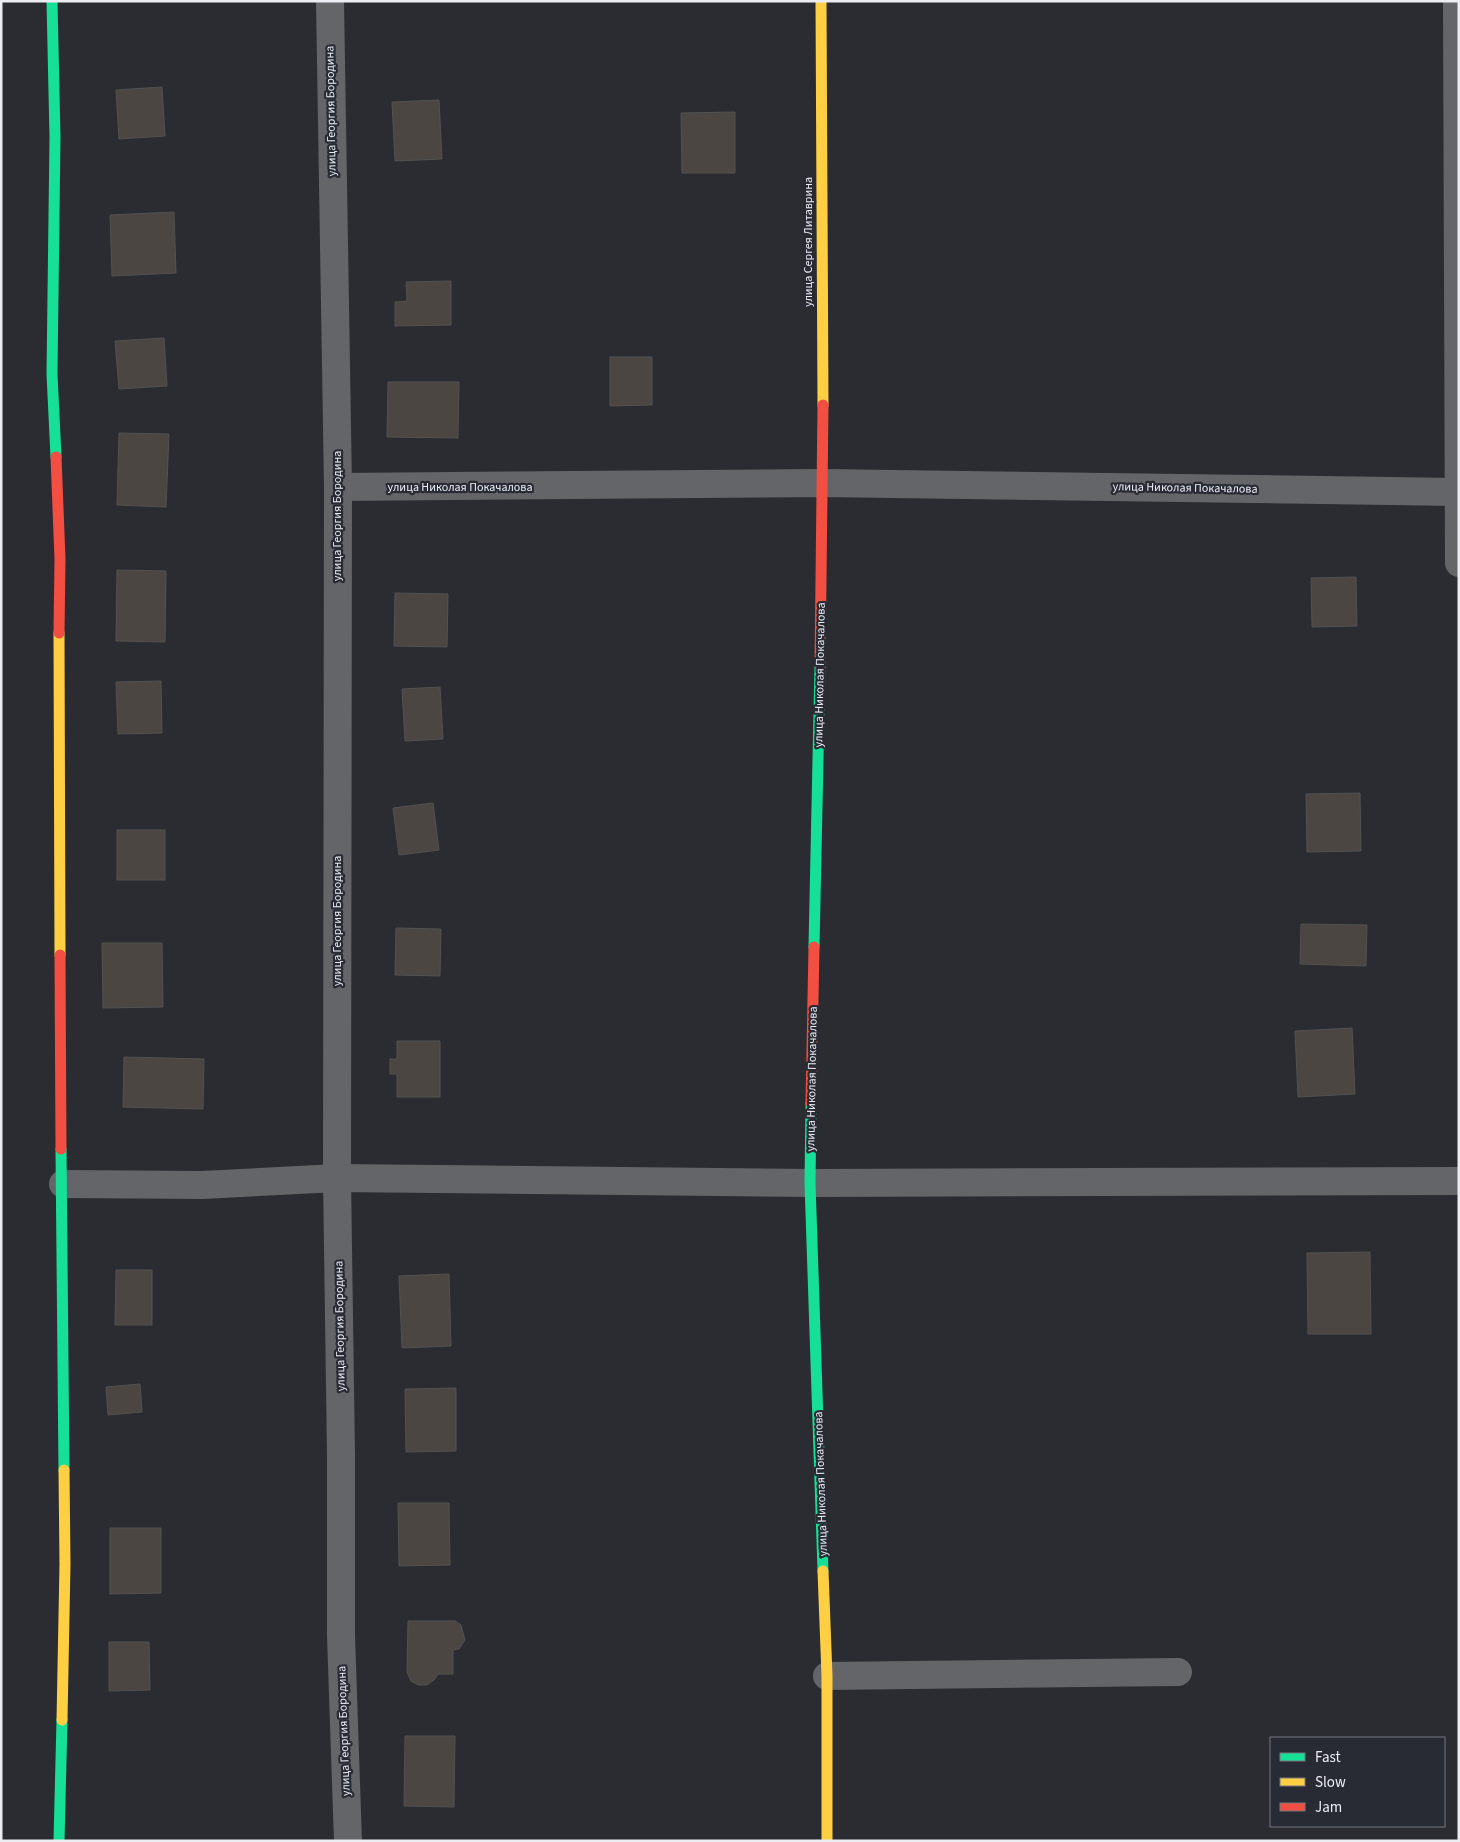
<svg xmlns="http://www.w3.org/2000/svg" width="1460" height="1842" viewBox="0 0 1460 1842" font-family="'Source Sans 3',sans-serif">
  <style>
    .building { fill: #4b4641; stroke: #525252 }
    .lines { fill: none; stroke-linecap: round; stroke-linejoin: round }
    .street { stroke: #646568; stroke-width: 28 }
    .fast { stroke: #16e098; stroke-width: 11 }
    .slow { stroke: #ffcf43; stroke-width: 11 }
    .jam { stroke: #f24e42; stroke-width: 11 }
    .labels { text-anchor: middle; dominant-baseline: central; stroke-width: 4.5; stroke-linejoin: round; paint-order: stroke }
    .street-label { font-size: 12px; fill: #ebedf3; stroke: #282b34 }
  </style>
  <rect width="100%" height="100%" fill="#2b2c31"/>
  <!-- building -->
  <g class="building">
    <path d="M 162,87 L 165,136 L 119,139 L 116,90 Z"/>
    <path d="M 439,100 L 442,159 L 395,161 L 392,102 Z"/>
    <path d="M 735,112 L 735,173 L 682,173 L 681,113 Z"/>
    <path d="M 174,212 L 176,273 L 112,276 L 110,215 Z"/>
    <path d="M 451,281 L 451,325 L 395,326 L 395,302 L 407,301 L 406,282 Z"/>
    <path d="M 164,338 L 167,386 L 119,389 L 115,341 Z"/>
    <path d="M 610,357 L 652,357 L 652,405 L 610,406 Z"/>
    <path d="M 388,382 L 459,382 L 458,438 L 387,437 Z"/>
    <path d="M 119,433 L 169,434 L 166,507 L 117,505 Z"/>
    <path d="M 117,570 L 166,571 L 165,642 L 116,641 Z"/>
    <path d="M 1356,577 L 1357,626 L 1312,627 L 1311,578 Z"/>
    <path d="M 395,593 L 448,594 L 447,647 L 394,646 Z"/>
    <path d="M 161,681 L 162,733 L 118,734 L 116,682 Z"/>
    <path d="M 440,687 L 443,739 L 405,741 L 402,689 Z"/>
    <path d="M 1360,793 L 1361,851 L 1307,852 L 1306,794 Z"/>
    <path d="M 433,803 L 439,850 L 399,855 L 393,808 Z"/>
    <rect x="117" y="830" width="48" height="50"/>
    <path d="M 1301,924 L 1367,925 L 1366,966 L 1300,964 Z"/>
    <path d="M 396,928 L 441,929 L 440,976 L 395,975 Z"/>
    <path d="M 102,943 L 162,943 L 163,1007 L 103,1008 Z"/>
    <path d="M 1352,1028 L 1355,1094 L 1298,1097 L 1295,1031 Z"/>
    <path d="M 397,1041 L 440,1041 L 440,1097 L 397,1097 L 397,1074 L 390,1074 L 390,1059 L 397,1059 Z"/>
    <path d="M 124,1057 L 204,1059 L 203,1109 L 123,1107 Z"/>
    <path d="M 1370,1252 L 1371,1334 L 1308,1334 L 1307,1253 Z"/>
    <path d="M 116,1270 L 152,1270 L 152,1325 L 115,1325 Z"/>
    <path d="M 449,1274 L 451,1346 L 402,1348 L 399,1276 Z"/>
    <path d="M 140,1384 L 142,1412 L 108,1415 L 106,1387 Z"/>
    <path d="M 456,1388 L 456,1451 L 406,1452 L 405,1389 Z"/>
    <path d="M 398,1503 L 449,1503 L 450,1565 L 399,1566 Z"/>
    <path d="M 110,1528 L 161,1528 L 161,1593 L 110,1594 Z"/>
    <path d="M 408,1621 L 455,1621 L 461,1625 L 465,1640 L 459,1649 L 453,1650 L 453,1674 L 438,1674 L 434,1680 L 427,1685 L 418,1685 L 411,1681 L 407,1672 Z"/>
    <path d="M 109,1642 L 149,1642 L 150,1690 L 109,1691 Z"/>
    <path d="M 405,1736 L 455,1736 L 454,1807 L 404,1806 Z"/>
  </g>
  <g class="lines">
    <!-- street -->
    <g class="street">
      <path d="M 330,1 L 338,487 L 337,1178 L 341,1456 L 341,1636 L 348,1841"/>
      <path d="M 1457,1 L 1459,563"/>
      <path d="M 338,487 L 823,483 L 1458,492"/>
      <path d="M 63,1184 L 202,1185 L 337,1178 L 810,1183 L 1459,1181"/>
      <path d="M 827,1676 L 1178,1672"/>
    </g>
    <!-- fast -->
    <g class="fast">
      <path d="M 52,1 L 55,137 L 52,374 L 56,457"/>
      <path d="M 814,947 L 820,666"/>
      <path d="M 811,1103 L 810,1183 L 823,1571"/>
      <path d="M 61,1149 L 64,1470"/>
      <path d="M 59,1841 L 62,1720"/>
    </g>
    <!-- slow -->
    <g class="slow">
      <path d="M 821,1 L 823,405"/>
      <path d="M 59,633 L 60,955"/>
      <path d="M 823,1571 L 827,1676 L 827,1841"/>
      <path d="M 62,1720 L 65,1564 L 64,1470"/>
    </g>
    <!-- jam -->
    <g class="jam">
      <path d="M 56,457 L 60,559 L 59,633"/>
      <path d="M 820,666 L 823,405"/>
      <path d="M 60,955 L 61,1149"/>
      <path d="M 811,1103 L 814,947"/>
    </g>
  </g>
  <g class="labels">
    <!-- street labels -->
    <g class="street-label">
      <text transform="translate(331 111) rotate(-91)">улица Георгия Бородина</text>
      <text transform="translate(808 242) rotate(-90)">улица Сергея Литаврина</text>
      <text x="460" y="487">улица Николая Покачалова</text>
      <text transform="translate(1185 488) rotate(1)">улица Николая Покачалова</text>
      <text transform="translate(337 516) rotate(-90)">улица Георгия Бородина</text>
      <text transform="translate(820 675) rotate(-89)">улица Николая Покачалова</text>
      <text transform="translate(337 921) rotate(-90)">улица Георгия Бородина</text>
      <text transform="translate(812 1079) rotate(-89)">улица Николая Покачалова</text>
      <text transform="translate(340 1326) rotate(-91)">улица Георгия Бородина</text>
      <text transform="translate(821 1484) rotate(-92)">улица Николая Покачалова</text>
      <text transform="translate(344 1731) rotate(-92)">улица Георгия Бородина</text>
    </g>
  </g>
  <!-- border -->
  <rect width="1460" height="1842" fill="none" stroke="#ebedf3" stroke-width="5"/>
  <!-- legend -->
  <rect x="1270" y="1737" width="175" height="90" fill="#282b34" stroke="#767980"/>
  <rect x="1280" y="1753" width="25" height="8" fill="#16e098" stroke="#767980"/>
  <text x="1315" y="1762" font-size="15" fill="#ebedf3">Fast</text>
  <rect x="1280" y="1778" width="25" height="8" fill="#ffcf43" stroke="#767980"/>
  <text x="1315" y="1787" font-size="15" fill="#ebedf3">Slow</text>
  <rect x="1280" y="1803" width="25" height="8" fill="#f24e42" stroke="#767980"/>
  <text x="1315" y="1812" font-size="15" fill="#ebedf3">Jam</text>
</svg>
